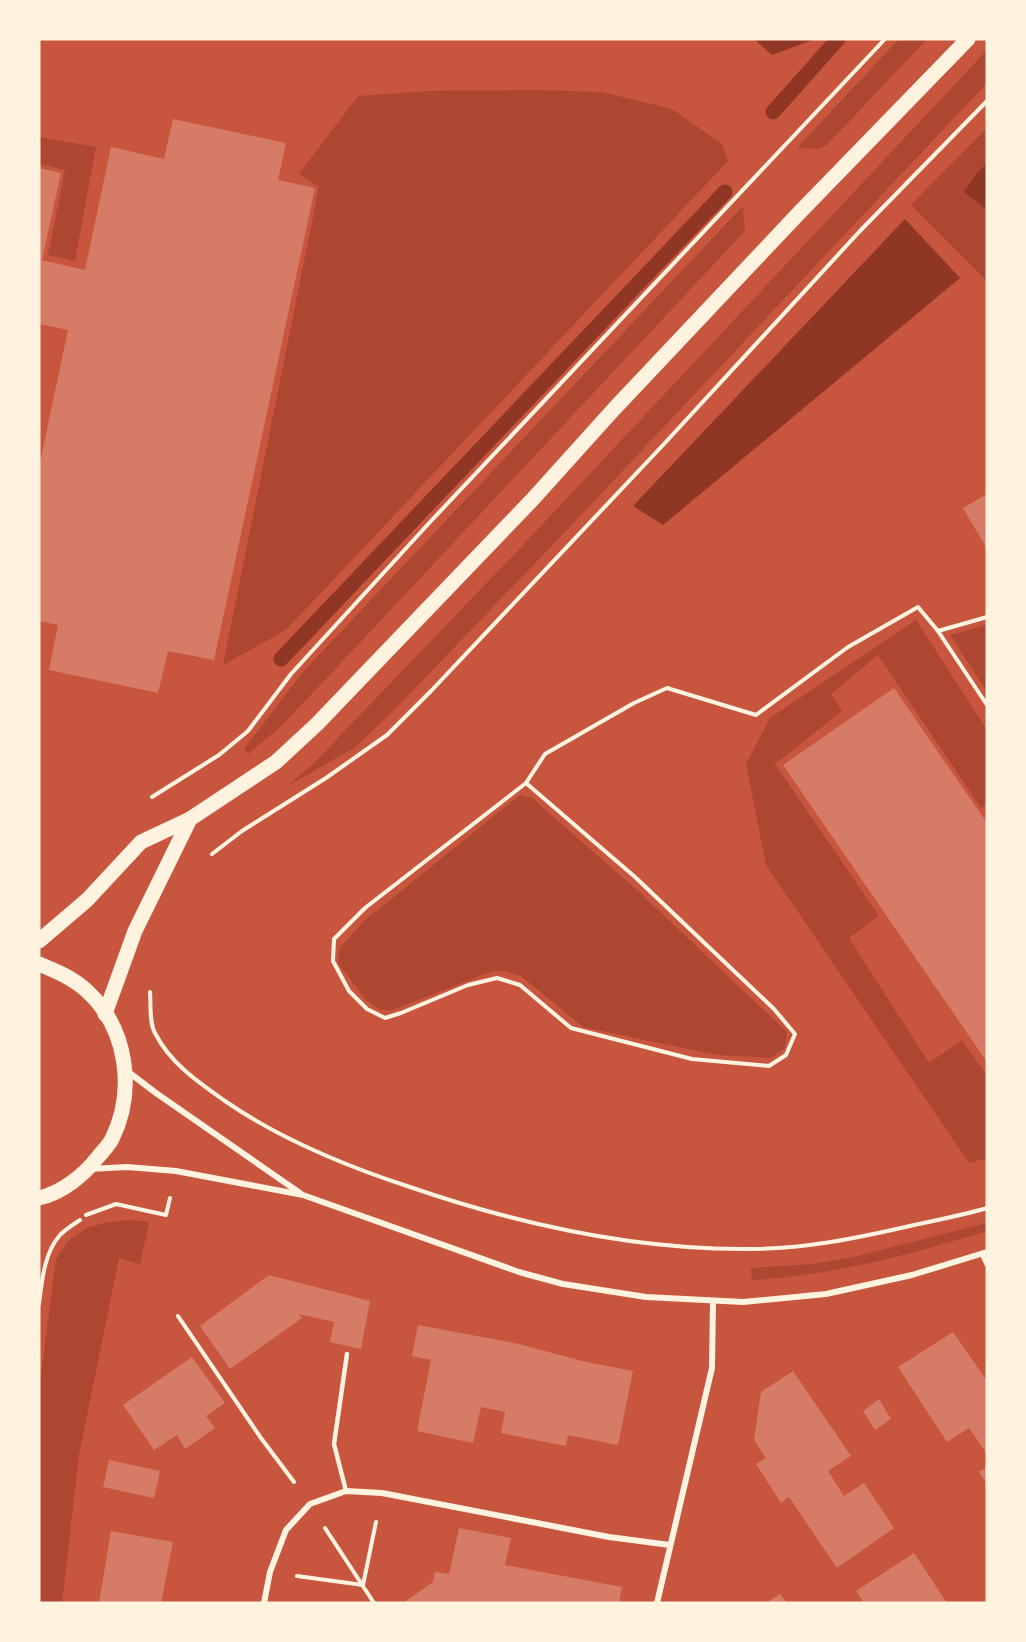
<svg xmlns="http://www.w3.org/2000/svg" width="1026" height="1642" viewBox="0 0 1026 1642" font-family="Signika,sans-serif">
  <style>
    .green { fill: #ae4732 }
    .water { fill: #8f3625 }
    .lines { fill: none; stroke-linecap: round; stroke-linejoin: round }
    .stream { stroke: #8f3625; stroke-width: 15 }
    .building { fill: #d67c66 }
    .path { stroke: #fff3e0; stroke-width: 4 }
    .service { stroke: #fff3e0; stroke-width: 4.5 }
    .minor { stroke: #fff3e0; stroke-width: 6 }
    .primary { stroke: #fff3e0; stroke-width: 15 }
  </style>
  <rect width="100%" height="100%" fill="#c8553d"/>
  <!-- green -->
  <g class="green">
    <path d="M 899,39 L 927,39 L 827,145 L 819,149 L 797,148 Z"/>
    <path d="M 987,50 L 987,83 L 567,530 L 395,709 L 354,748 L 286,787 L 313,764 L 524,544 Z"/>
    <path d="M 535,90 L 601,92 L 672,109 L 722,144 L 728,161 L 286,630 L 223,665 L 319,187 L 299,174 L 358,96 L 429,91 Z"/>
    <path d="M 987,128 L 987,281 L 911,205 Z"/>
    <path d="M 39,137 L 96,147 L 75,261 L 48,255 L 65,170 L 39,164 Z"/>
    <path d="M 743,206 L 745,231 L 325,680 L 279,728 L 248,754 L 244,749 L 302,673 Z"/>
    <path d="M 916,620 L 987,730 L 987,804 L 981,808 L 878,655 L 831,694 L 842,711 L 775,764 L 879,916 L 849,938 L 929,1063 L 962,1040 L 987,1076 L 987,1158 L 969,1163 L 766,865 L 746,764 L 770,718 Z"/>
    <path d="M 987,625 L 987,692 L 950,635 Z"/>
    <path d="M 520,795 L 532,798 L 638,891 L 787,1032 L 785,1048 L 771,1058 L 717,1055 L 583,1027 L 521,976 L 504,971 L 493,971 L 392,1010 L 381,1010 L 366,1000 L 338,963 L 340,948 L 364,921 Z"/>
    <path d="M 129,1220 L 149,1222 L 140,1264 L 119,1258 L 79,1455 L 62,1603 L 39,1603 L 39,1391 L 56,1259 L 70,1239 L 87,1228 L 108,1222 Z"/>
    <path d="M 987,1223 L 987,1231 C 908,1255 836,1275 752,1280 L 751,1268 L 813,1264 L 853,1257 Z"/>
  </g>
  <!-- water -->
  <g class="water">
    <path d="M 754,39 L 815,39 L 772,55 Z"/>
    <path d="M 987,163 L 987,210 L 964,192 L 977,173 Z"/>
    <path d="M 905,219 L 960,278 L 663,525 L 633,506 Z"/>
  </g>
  <g class="lines">
    <!-- stream -->
    <g class="stream">
      <path d="M 773,112 L 838,39"/>
      <path d="M 281,659 L 725,192"/>
    </g>
  </g>
  <!-- building -->
  <g class="building">
    <path d="M 173,119 L 286,143 L 278,180 L 315,188 L 214,660 L 168,651 L 158,693 L 49,670 L 58,625 L 39,621 L 39,467 L 68,330 L 39,324 L 39,168 L 61,173 L 42,260 L 85,270 L 111,147 L 164,159 Z"/>
    <path d="M 987,494 L 987,549 L 963,508 Z"/>
    <path d="M 894,688 L 987,823 L 987,1062 L 783,765 Z"/>
    <path d="M 269,1275 L 370,1301 L 361,1349 L 330,1342 L 334,1322 L 298,1314 L 302,1318 L 230,1369 L 200,1326 Z"/>
    <path d="M 418,1325 L 519,1344 L 582,1361 L 633,1371 L 618,1445 L 568,1435 L 566,1446 L 501,1433 L 505,1412 L 481,1407 L 473,1443 L 417,1431 L 431,1360 L 412,1356 Z"/>
    <path d="M 953,1332 L 987,1381 L 987,1454 L 969,1428 L 947,1442 L 898,1367 Z"/>
    <path d="M 192,1357 L 225,1403 L 206,1416 L 215,1428 L 185,1449 L 177,1435 L 154,1450 L 123,1405 Z"/>
    <path d="M 793,1371 L 851,1456 L 828,1471 L 844,1496 L 864,1483 L 894,1528 L 837,1568 L 789,1497 L 781,1503 L 756,1464 L 766,1458 L 754,1440 L 761,1392 Z"/>
    <path d="M 879,1399 L 891,1419 L 875,1430 L 863,1411 Z"/>
    <path d="M 109,1460 L 160,1471 L 154,1498 L 103,1487 Z"/>
    <path d="M 987,1467 L 987,1484 L 979,1472 Z"/>
    <path d="M 459,1528 L 511,1538 L 505,1565 L 622,1587 L 619,1603 L 403,1603 L 433,1582 L 435,1572 L 449,1574 Z"/>
    <path d="M 111,1531 L 173,1542 L 161,1603 L 99,1603 Z"/>
    <path d="M 914,1553 L 947,1603 L 864,1603 L 856,1591 Z"/>
    <path d="M 780,1594 L 787,1603 L 766,1603 Z"/>
  </g>
  <g class="lines">
    <!-- path -->
    <g class="path">
      <path d="M 938,631 L 987,705"/>
      <path d="M 526,783 L 635,877 L 774,1009 L 795,1034 L 786,1055 L 769,1066 L 692,1059 L 571,1028 L 520,985 L 497,978 L 468,985 L 401,1013 L 385,1018 L 367,1009 L 349,991 L 333,961 L 334,939 L 365,908 L 526,783 L 545,754 L 634,703 L 667,688 L 756,715 L 848,647 L 918,607 L 938,631 L 987,617"/>
      <path d="M 152,797 L 219,755 L 248,731 L 291,674 L 431,521 L 885,39"/>
      <path d="M 212,854 L 242,831 L 326,778 L 387,735 L 431,691 L 664,444 L 859,232 L 987,101"/>
      <path d="M 150,992 C 151,1004 149,1022 155,1033 C 170,1063 198,1082 225,1101 C 280,1139 343,1165 407,1186 C 514,1223 628,1249 742,1249 C 801,1250 858,1238 914,1225 C 938,1220 963,1215 987,1208"/>
      <path d="M 86,1215 L 116,1204 L 166,1215 L 170,1198"/>
      <path d="M 39,1304 C 42,1281 44,1253 60,1235 C 66,1229 74,1224 80,1220"/>
      <path d="M 178,1316 L 261,1438 L 294,1482"/>
      <path d="M 325,1528 L 374,1603"/>
      <path d="M 297,1576 L 363,1585 L 376,1522"/>
    </g>
    <!-- service -->
    <g class="service">
      <path d="M 982,1254 L 987,1265"/>
      <path d="M 346,1491 L 334,1444 L 347,1354"/>
    </g>
    <!-- minor -->
    <g class="minor">
      <path d="M 127,1071 L 156,1093 L 300,1193"/>
      <path d="M 90,1169 L 127,1167 L 176,1171 L 303,1195 L 519,1272 L 563,1284 L 646,1297 L 743,1302 L 826,1294 L 912,1275 L 987,1252"/>
      <path d="M 264,1603 L 270,1572 L 286,1530 L 310,1504 L 346,1491 L 382,1493 L 609,1537 L 670,1545"/>
      <path d="M 657,1603 L 712,1368 L 713,1301"/>
    </g>
    <!-- primary -->
    <g class="primary">
      <path d="M 39,941 L 87,900 L 141,842 L 190,819 L 276,762 L 317,724 L 532,500 L 614,409 L 799,213 L 968,39"/>
      <path d="M 39,964 C 56,971 73,978 87,991 C 127,1028 136,1090 112,1139 C 109,1145 103,1151 98,1157 C 84,1175 62,1193 39,1198"/>
      <path d="M 105,1014 L 135,931 L 190,819"/>
    </g>
  </g>
  <!-- border -->
  <rect width="1026" height="1642" fill="none" stroke="#fff3e0" stroke-width="81"/>
</svg>
